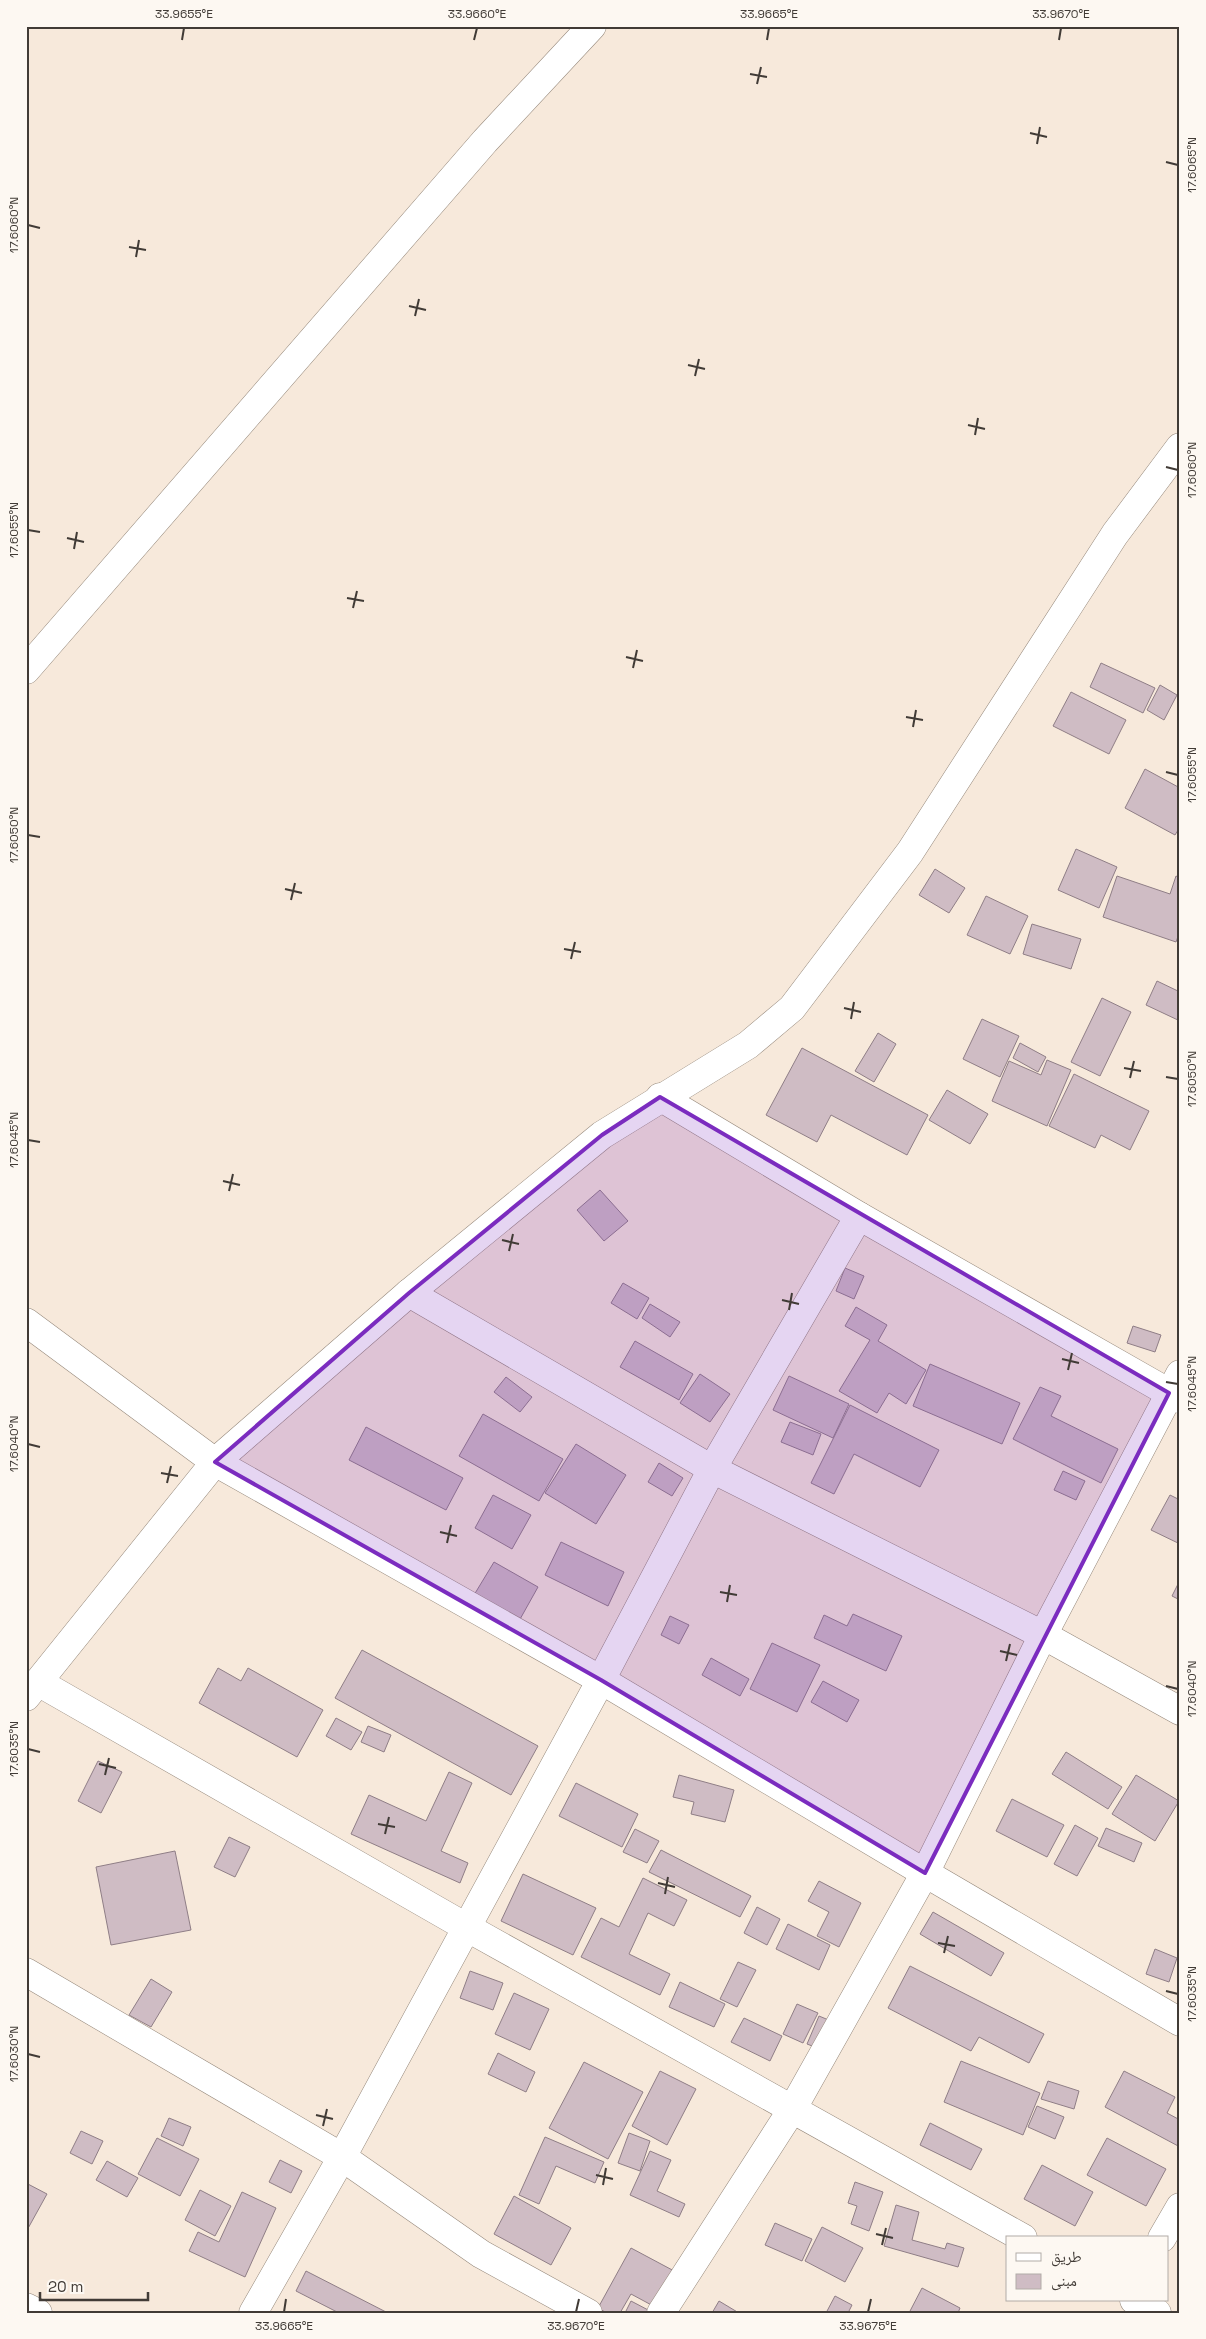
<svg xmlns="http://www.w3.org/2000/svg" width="1206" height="2339" viewBox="0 0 1206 2339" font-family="'Space Grotesk','Noto Naskh Arabic',sans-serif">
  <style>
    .building { fill: #cfbcc4; stroke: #8f7e86 }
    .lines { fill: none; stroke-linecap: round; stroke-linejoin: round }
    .minor-casing { stroke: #96897c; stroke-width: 29 }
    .minor { stroke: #fff; stroke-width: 28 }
    .marked { fill: #7b2cbf; fill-opacity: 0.2; stroke: #7b2cbf; stroke-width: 4; stroke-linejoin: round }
    .ticks { fill: none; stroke: #413b36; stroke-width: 2 }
    .neatline { fill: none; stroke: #413b36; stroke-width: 2 }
    .ticks-label { font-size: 12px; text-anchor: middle; fill: #413b36 }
  </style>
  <rect width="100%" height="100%" fill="#f7e9db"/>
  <!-- building -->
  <g class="building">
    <path d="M 1101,663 L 1155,688 L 1143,713 L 1090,687 Z"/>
    <path d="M 1160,685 L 1177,695 L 1164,720 L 1147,710 Z"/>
    <path d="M 1071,692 L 1126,720 L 1109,754 L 1053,726 Z"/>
    <path d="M 1145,769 L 1180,788 L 1180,827 L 1175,835 L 1125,808 Z"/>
    <path d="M 1076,849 L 1117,867 L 1099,908 L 1058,890 Z"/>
    <path d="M 935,869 L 965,888 L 949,913 L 919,895 Z"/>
    <path d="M 1117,876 L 1170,894 L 1176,876 L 1180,878 L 1180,931 L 1176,942 L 1103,917 Z"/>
    <path d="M 986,896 L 1028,916 L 1010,954 L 967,935 Z"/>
    <path d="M 1032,924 L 1081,939 L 1071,969 L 1023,954 Z"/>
    <path d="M 1157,981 L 1180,992 L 1180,1021 L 1146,1005 Z"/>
    <path d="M 1102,998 L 1131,1012 L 1100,1076 L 1071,1062 Z"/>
    <path d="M 982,1019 L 1019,1036 L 1000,1077 L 963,1059 Z"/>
    <path d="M 878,1033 L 896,1044 L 874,1082 L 855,1071 Z"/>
    <path d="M 1020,1043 L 1046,1057 L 1038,1072 L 1013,1058 Z"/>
    <path d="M 802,1048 L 928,1115 L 907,1155 L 831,1115 L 817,1142 L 766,1115 Z"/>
    <path d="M 1047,1060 L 1071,1070 L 1047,1126 L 992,1101 L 1009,1061 L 1041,1075 Z"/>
    <path d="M 1074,1074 L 1149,1111 L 1130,1150 L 1101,1135 L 1095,1148 L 1049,1126 Z"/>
    <path d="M 947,1090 L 988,1114 L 970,1144 L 929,1120 Z"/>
    <path d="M 600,1190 L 628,1221 L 604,1241 L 577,1210 Z"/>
    <path d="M 845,1268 L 864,1276 L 854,1299 L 836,1291 Z"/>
    <path d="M 623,1283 L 649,1298 L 637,1319 L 611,1303 Z"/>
    <path d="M 650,1304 L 680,1322 L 670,1337 L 642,1318 Z"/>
    <path d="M 856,1307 L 887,1325 L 878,1341 L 926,1370 L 906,1404 L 889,1393 L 877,1413 L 839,1391 L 870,1340 L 845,1326 Z"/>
    <path d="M 1133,1326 L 1161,1335 L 1155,1352 L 1127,1343 Z"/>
    <path d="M 635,1341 L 693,1374 L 679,1400 L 620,1367 Z"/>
    <path d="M 930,1364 L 1020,1403 L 1002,1444 L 913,1406 Z"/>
    <path d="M 700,1374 L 730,1394 L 710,1422 L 680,1403 Z"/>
    <path d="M 789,1376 L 849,1404 L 833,1438 L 773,1410 Z"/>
    <path d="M 506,1377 L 532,1397 L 520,1412 L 494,1392 Z"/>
    <path d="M 1040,1387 L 1061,1396 L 1051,1416 L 1118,1449 L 1101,1483 L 1013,1439 Z"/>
    <path d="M 850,1405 L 939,1450 L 920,1487 L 854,1454 L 834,1494 L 811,1483 Z"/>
    <path d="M 483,1414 L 563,1459 L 539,1501 L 459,1456 Z"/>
    <path d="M 790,1422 L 821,1434 L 813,1455 L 781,1442 Z"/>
    <path d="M 366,1427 L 463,1478 L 446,1510 L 349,1460 Z"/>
    <path d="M 576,1444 L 626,1475 L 596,1524 L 545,1493 Z"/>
    <path d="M 659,1463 L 683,1478 L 672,1496 L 648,1482 Z"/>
    <path d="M 1063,1471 L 1085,1481 L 1076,1500 L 1054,1490 Z"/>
    <path d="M 493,1495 L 531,1515 L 512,1549 L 475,1528 Z"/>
    <path d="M 1170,1495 L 1180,1500 L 1180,1544 L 1151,1530 Z"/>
    <path d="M 561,1542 L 624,1572 L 608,1606 L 545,1575 Z"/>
    <path d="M 494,1562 L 538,1587 L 519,1621 L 474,1595 Z"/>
    <path d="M 1180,1580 L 1180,1600 L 1172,1596 Z"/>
    <path d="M 853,1614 L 902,1636 L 886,1671 L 814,1638 L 824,1615 L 847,1626 Z"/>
    <path d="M 670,1616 L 689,1625 L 679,1644 L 661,1635 Z"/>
    <path d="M 772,1643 L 820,1665 L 797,1712 L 750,1689 Z"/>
    <path d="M 362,1650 L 538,1746 L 511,1795 L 335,1698 Z"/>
    <path d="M 711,1658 L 749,1679 L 740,1696 L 702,1675 Z"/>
    <path d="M 218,1668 L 241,1681 L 248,1668 L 323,1710 L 297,1757 L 199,1703 Z"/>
    <path d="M 823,1681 L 859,1700 L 847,1722 L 811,1702 Z"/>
    <path d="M 336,1718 L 362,1732 L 351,1750 L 326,1736 Z"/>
    <path d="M 368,1726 L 391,1735 L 384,1752 L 361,1742 Z"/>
    <path d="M 1066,1752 L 1122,1787 L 1108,1809 L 1052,1774 Z"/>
    <path d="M 98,1761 L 122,1772 L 101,1813 L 78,1801 Z"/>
    <path d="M 449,1772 L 472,1783 L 441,1851 L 468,1863 L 460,1883 L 351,1834 L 369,1795 L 426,1821 Z"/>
    <path d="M 679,1775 L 734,1790 L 725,1822 L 691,1814 L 694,1802 L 673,1797 Z"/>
    <path d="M 1136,1775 L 1179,1801 L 1155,1841 L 1112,1814 Z"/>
    <path d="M 576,1783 L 638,1814 L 622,1847 L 559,1816 Z"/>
    <path d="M 1012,1799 L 1064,1825 L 1047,1857 L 996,1831 Z"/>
    <path d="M 1075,1825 L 1098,1838 L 1077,1876 L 1054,1864 Z"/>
    <path d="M 1106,1828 L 1142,1843 L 1134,1862 L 1098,1846 Z"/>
    <path d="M 635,1829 L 659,1841 L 647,1863 L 623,1852 Z"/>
    <path d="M 229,1837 L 250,1847 L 235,1877 L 214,1867 Z"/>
    <path d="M 661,1850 L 751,1896 L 740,1917 L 649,1872 Z"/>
    <path d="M 175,1851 L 191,1930 L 111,1945 L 96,1867 Z"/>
    <path d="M 523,1874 L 596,1908 L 573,1955 L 501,1921 Z"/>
    <path d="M 643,1878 L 687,1900 L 674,1926 L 648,1913 L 629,1954 L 670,1974 L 660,1995 L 581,1957 L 601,1918 L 619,1927 Z"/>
    <path d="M 819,1881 L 861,1903 L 839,1947 L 817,1936 L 829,1912 L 808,1901 Z"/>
    <path d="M 757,1907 L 780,1919 L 767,1945 L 744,1933 Z"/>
    <path d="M 933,1912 L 1004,1953 L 991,1976 L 920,1934 Z"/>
    <path d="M 788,1924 L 830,1945 L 819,1970 L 776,1949 Z"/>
    <path d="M 1155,1949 L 1177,1958 L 1169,1982 L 1146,1974 Z"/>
    <path d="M 738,1962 L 756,1970 L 737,2007 L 720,1999 Z"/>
    <path d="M 910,1966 L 1044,2034 L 1029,2063 L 979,2037 L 971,2051 L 888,2008 Z"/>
    <path d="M 470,1971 L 503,1983 L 493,2010 L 460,1998 Z"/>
    <path d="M 151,1979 L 172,1992 L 151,2027 L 129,2015 Z"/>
    <path d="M 680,1982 L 725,2004 L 714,2027 L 669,2007 Z"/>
    <path d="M 514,1993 L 549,2009 L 530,2050 L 495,2034 Z"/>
    <path d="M 797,2004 L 818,2013 L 803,2043 L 783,2034 Z"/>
    <path d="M 819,2016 L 831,2021 L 820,2049 L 807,2044 Z"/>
    <path d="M 744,2018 L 782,2036 L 770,2061 L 731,2042 Z"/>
    <path d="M 498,2053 L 535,2072 L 526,2092 L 488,2074 Z"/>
    <path d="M 961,2061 L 1040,2093 L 1023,2135 L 944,2102 Z"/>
    <path d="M 584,2062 L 643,2092 L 608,2159 L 549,2128 Z"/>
    <path d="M 660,2071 L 696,2089 L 667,2145 L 632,2126 Z"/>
    <path d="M 1124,2071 L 1175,2097 L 1167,2113 L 1180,2120 L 1180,2147 L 1105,2107 Z"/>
    <path d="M 1048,2081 L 1079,2091 L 1074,2109 L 1041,2099 Z"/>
    <path d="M 1037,2106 L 1064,2117 L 1055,2139 L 1028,2127 Z"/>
    <path d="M 169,2118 L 191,2127 L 183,2146 L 161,2136 Z"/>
    <path d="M 930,2123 L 982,2149 L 971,2170 L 920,2145 Z"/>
    <path d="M 81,2131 L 103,2141 L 92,2164 L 70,2153 Z"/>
    <path d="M 629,2133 L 650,2141 L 640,2171 L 618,2163 Z"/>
    <path d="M 545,2137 L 604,2162 L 595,2183 L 556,2166 L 539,2204 L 519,2195 Z"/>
    <path d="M 157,2138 L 199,2159 L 180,2196 L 138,2174 Z"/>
    <path d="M 1107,2138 L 1166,2169 L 1146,2206 L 1087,2175 Z"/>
    <path d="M 650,2151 L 671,2160 L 657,2191 L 685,2204 L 679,2217 L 630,2195 Z"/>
    <path d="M 280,2160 L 302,2171 L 291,2193 L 269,2182 Z"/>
    <path d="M 107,2161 L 138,2178 L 127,2197 L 96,2180 Z"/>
    <path d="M 1042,2165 L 1093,2192 L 1075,2226 L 1024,2199 Z"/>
    <path d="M 855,2182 L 883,2192 L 869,2231 L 851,2224 L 857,2206 L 848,2203 Z"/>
    <path d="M 26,2183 L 47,2194 L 26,2232 Z"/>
    <path d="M 200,2190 L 231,2206 L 215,2236 L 185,2220 Z"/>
    <path d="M 242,2192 L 276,2208 L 245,2277 L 189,2251 L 198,2232 L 219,2242 Z"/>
    <path d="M 514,2196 L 571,2228 L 551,2265 L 494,2234 Z"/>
    <path d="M 896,2205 L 919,2212 L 912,2240 L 945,2249 L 947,2243 L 964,2248 L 958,2267 L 884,2246 Z"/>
    <path d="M 775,2223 L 812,2239 L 802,2261 L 765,2245 Z"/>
    <path d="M 822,2227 L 863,2248 L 845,2282 L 805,2261 Z"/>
    <path d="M 631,2248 L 676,2272 L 657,2308 L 631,2294 L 620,2313 L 607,2313 L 598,2308 Z"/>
    <path d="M 306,2271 L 388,2313 L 339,2313 L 296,2291 Z"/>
    <path d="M 922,2288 L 960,2308 L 958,2313 L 909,2313 Z"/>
    <path d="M 835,2296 L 852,2305 L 848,2313 L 826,2313 Z"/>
    <path d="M 631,2301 L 652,2312 L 651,2313 L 625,2313 Z"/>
    <path d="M 719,2301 L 739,2313 L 712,2313 Z"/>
  </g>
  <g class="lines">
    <defs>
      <g id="minor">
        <path d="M 26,670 L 485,141 L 592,26"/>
        <path d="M 660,1097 L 859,1216 L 1180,1399"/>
        <path d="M 409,1293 L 712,1469 L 1043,1635 L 1180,1711"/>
        <path d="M 26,1322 L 215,1462 L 601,1680 L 925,1873 L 1180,2022"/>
        <path d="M 38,1682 L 466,1927 L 1023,2238"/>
        <path d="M 26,1697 L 215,1462 L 409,1293 L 602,1135 L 748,1045 L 792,1008 L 910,852 L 1115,534 L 1180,447"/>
        <path d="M 26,1972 L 342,2157 L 481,2254 L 588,2313"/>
        <path d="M 1162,2238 L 1180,2207"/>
        <path d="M 1134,2300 L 1157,2313"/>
        <path d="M 26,2307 L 38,2313"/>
        <path d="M 253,2313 L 342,2157 L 601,1680 L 712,1469 L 859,1216"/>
        <path d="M 661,2313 L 793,2108 L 925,1873 L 1043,1635 L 1180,1374"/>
      </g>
    </defs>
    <!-- minor casing -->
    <use href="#minor" class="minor-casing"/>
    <!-- minor -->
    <use href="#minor" class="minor"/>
  </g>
  <!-- marked area -->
  <path class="marked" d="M 660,1097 L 1169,1393 L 925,1873 L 601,1680 L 215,1462 L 409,1293 L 602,1135 Z"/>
  <!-- ticks -->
  <path class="ticks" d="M 182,40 L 184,28M 474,40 L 477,28M 767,40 L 769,28M 1059,40 L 1061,28M 750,74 L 767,77M 757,84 L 761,67M 1030,133 L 1047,137M 1037,144 L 1040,127M 1166,162 L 1178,165M 28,225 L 40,228M 129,247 L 146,250M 136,257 L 139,240M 409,306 L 426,310M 415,316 L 419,299M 688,365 L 705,369M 695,376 L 699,359M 968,425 L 985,429M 975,435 L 978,418M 1166,467 L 1178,470M 28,530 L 40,532M 67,538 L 84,542M 74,549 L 77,532M 347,598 L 364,601M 353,608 L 357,591M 626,657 L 643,661M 633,668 L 637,650M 906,717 L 923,720M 913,727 L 916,710M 1166,772 L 1178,775M 28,835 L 40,837M 285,889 L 302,893M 291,900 L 295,883M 564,949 L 581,952M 571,959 L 575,942M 844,1008 L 861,1012M 851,1019 L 854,1002M 1124,1068 L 1141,1071M 1166,1077 L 1178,1079M 1130,1078 L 1134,1061M 28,1140 L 40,1142M 223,1181 L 240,1185M 229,1191 L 233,1174M 502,1240 L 519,1244M 509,1251 L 513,1234M 782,1300 L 799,1304M 789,1310 L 792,1293M 1062,1359 L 1079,1363M 1068,1370 L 1072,1353M 1166,1382 L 1178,1384M 28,1444 L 40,1447M 161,1473 L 178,1476M 167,1483 L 171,1466M 440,1532 L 457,1536M 447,1543 L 451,1525M 720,1592 L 737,1595M 727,1602 L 730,1585M 1000,1651 L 1017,1655M 1006,1661 L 1010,1644M 1166,1686 L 1178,1689M 28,1749 L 40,1752M 99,1764 L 116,1768M 105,1775 L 109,1758M 378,1824 L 395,1827M 385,1834 L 389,1817M 658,1883 L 675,1887M 665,1894 L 668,1877M 938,1943 L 955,1946M 944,1953 L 948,1936M 1166,1991 L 1178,1994M 28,2054 L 40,2057M 316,2115 L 333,2119M 323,2126 L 327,2109M 596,2175 L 613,2179M 603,2185 L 606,2168M 876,2234 L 893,2238M 882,2245 L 886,2228M 284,2312 L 286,2299M 576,2312 L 579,2299M 868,2312 L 871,2299"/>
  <!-- border -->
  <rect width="1206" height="2339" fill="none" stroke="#fdf8f2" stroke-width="55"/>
  <!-- legend -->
  <rect x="1006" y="2236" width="162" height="65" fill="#fdf8f2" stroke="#b2aca7"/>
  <rect x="1016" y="2253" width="25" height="8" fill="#ffffff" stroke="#b2aca7"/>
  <text x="1051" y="2262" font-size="15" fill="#413b36">طريق</text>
  <rect x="1016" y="2274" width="25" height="15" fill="#cfbcc4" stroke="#b2aca7"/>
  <text x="1051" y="2286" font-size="15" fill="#413b36">مبنى</text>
  <!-- scale -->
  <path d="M40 2292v8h108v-8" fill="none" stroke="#413b36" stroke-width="2.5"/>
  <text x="48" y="2292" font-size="15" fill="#413b36" stroke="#fdf8f2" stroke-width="4" paint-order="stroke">20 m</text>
  <rect x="28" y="28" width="1150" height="2284" class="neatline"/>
  <g class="ticks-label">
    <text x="184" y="18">33.9655°E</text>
    <text x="477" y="18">33.9660°E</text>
    <text x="769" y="18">33.9665°E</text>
    <text x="1061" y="18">33.9670°E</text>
    <text transform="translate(1192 165) rotate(-90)" y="4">17.6065°N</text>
    <text transform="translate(14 225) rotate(-90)" y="4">17.6060°N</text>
    <text transform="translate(1192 470) rotate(-90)" y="4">17.6060°N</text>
    <text transform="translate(14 530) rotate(-90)" y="4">17.6055°N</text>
    <text transform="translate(1192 775) rotate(-90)" y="4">17.6055°N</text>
    <text transform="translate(14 835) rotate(-90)" y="4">17.6050°N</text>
    <text transform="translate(1192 1079) rotate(-90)" y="4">17.6050°N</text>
    <text transform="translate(14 1140) rotate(-90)" y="4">17.6045°N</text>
    <text transform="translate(1192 1384) rotate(-90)" y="4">17.6045°N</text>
    <text transform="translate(14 1444) rotate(-90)" y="4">17.6040°N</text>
    <text transform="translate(1192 1689) rotate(-90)" y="4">17.6040°N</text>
    <text transform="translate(14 1749) rotate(-90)" y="4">17.6035°N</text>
    <text transform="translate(1192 1994) rotate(-90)" y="4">17.6035°N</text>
    <text transform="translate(14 2054) rotate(-90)" y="4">17.6030°N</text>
    <text x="284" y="2330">33.9665°E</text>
    <text x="576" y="2330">33.9670°E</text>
    <text x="868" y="2330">33.9675°E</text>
  </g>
</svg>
